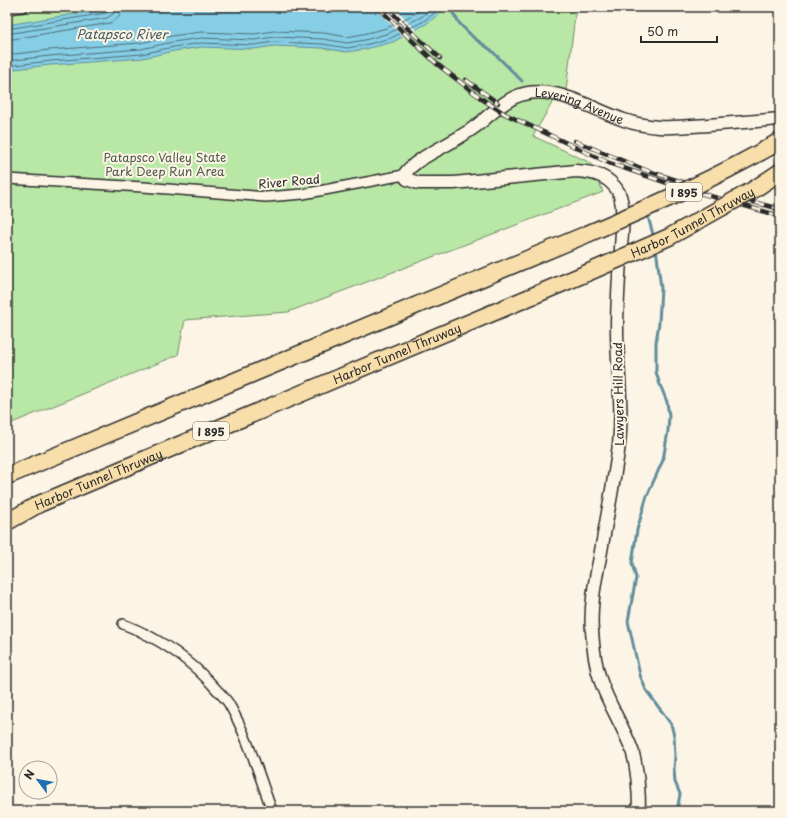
<svg xmlns="http://www.w3.org/2000/svg" width="787" height="818" viewBox="0 0 787 818" font-family="'Playpen Sans',sans-serif">
  <style>
    .green { fill: #b9e7a6; stroke: #728968 }
    .water { fill: #85cee5; stroke: #618d9b }
    .pier { fill: #fcf5e5 }
    .lines { fill: none; stroke-linecap: round; stroke-linejoin: round }
    .shore { stroke: #4f6c75; stroke-width: 1 }
    .stream { stroke: #618d9b; stroke-width: 3 }
    .street-casing { stroke: #2b2b2b; stroke-width: 12 }
    .secondary-casing { stroke: #2b2b2b; stroke-width: 15 }
    .highway-casing { stroke: #2b2b2b; stroke-width: 19 }
    .street { stroke: #fcf5e5; stroke-width: 9 }
    .secondary { stroke: #fcf5e5; stroke-width: 12 }
    .highway { stroke: #f8deab; stroke-width: 16 }
    .rail-casing { stroke: #2b2b2b; stroke-width: 4.5 }
    .rail { stroke: #fcf5e5; stroke-width: 3; stroke-dasharray: 9; stroke-linecap: butt }
    .highway-bridge-casing { stroke: #2b2b2b; stroke-width: 19; stroke-linecap: butt }
    .highway-bridge { stroke: #f8deab; stroke-width: 16 }
    .labels { text-anchor: middle; dominant-baseline: central; stroke-width: 4; stroke-linejoin: round; paint-order: stroke }
    .shield { fill: #fcf5e5; stroke: #6a6863; stroke-width: 1 }
    .shield-label { font-size: 11px; font-weight: bold; fill: #2b2b2b }
    .street-label { font-size: 12px; fill: #2b2b2b; stroke: #fcf5e5 }
    .park-label { font-size: 12px; fill: #4e5a4a; stroke: #fcf5e5 }
    .water-label { font-size: 13px; font-style: italic; fill: #465c63; stroke: #fcf5e5 }
  </style>
  <rect width="100%" height="100%" fill="#fcf5e5"/>
  <filter id="ink" filterUnits="userSpaceOnUse"><feTurbulence type="fractalNoise" baseFrequency=".025" numOctaves="2"/><feDisplacementMap in="SourceGraphic" scale="8" xChannelSelector="R" yChannelSelector="G"/><feConvolveMatrix kernelMatrix="1 2 1 2 8 2 1 2 1" color-interpolation-filters="sRGB"/></filter>
  <g filter="url(#ink)">
    <!-- green -->
    <path class="green" d="M 7,7 L 576,7 L 566,91 L 552,103 L 533,136 L 591,163 L 603,192 L 288,312 L 185,320 L 178,355 L 7,425 Z"/>
    <!-- water -->
    <path class="water" d="M 117,7 L 448,7 L 426,24 L 393,42 L 366,49 L 347,52 L 322,48 L 274,46 L 254,49 L 202,47 L 174,51 L 143,58 L 50,65 L 7,70 L 7,25 Z"/>
    <!-- pier -->
    <path class="pier" d="M 374,7 L 394,7 L 417,31 L 404,38 Z"/>
    <g class="lines">
      <!-- shore -->
      <g class="shore">
        <path d="M 7,29 L 106,13 L 109,11 L 110,7"/>
        <path d="M 7,34 L 107,18 L 113,14 L 115,7"/>
        <path d="M 7,40 L 110,23 L 119,17 L 121,7"/>
        <path d="M 7,55 L 49,50 L 140,43 L 172,36 L 201,32 L 254,34 L 274,31 L 324,33 L 347,37 L 363,34 L 387,28 L 418,12 L 424,7"/>
        <path d="M 7,61 L 49,56 L 141,49 L 173,42 L 201,38 L 254,40 L 274,37 L 323,39 L 347,43 L 365,40 L 389,33 L 421,17 L 434,7"/>
        <path d="M 7,66 L 50,61 L 142,54 L 173,47 L 201,43 L 254,45 L 274,42 L 323,44 L 347,48 L 365,45 L 391,38 L 424,21 L 442,7"/>
      </g>
      <!-- stream -->
      <g class="stream">
        <path d="M 449,7 L 460,24 L 474,38 L 491,50 L 522,81"/>
        <path d="M 647,213 L 654,238"/>
        <path d="M 656,248 L 661,288 L 659,323 L 656,342 L 656,372 L 659,382 L 667,402 L 669,416 L 668,431 L 663,460 L 647,496 L 637,530 L 632,563 L 636,578 L 628,621 L 640,675 L 646,690 L 671,724 L 674,736 L 675,756 L 674,769 L 675,782 L 680,794 L 677,811"/>
      </g>
      <defs>
        <g id="street">
          <path d="M 7,9 L 23,7"/>
          <path d="M 7,179 L 143,187 L 266,197 L 303,194 L 404,175"/>
          <path d="M 123,624 C 159,638 192,661 217,690 C 221,694 226,699 229,704 C 248,737 259,775 272,811"/>
        </g>
        <g id="secondary">
          <path id="s1" d="M 639,811 C 639,791 638,770 632,750 C 623,726 609,705 601,682 C 595,665 593,648 592,631 C 590,607 595,581 600,557 C 606,522 613,487 618,452 C 624,412 617,370 617,329 C 617,302 619,275 621,247 C 622,232 625,207 619,193 C 610,176 594,172 576,171 L 454,183 L 418,183 L 407,179 L 404,175 C 414,159 445,147 461,136 C 471,130 480,124 488,116 C 497,109 504,102 515,97 C 550,81 591,109 624,120 C 635,124 647,126 659,127 C 675,128 692,126 708,125 C 732,123 756,121 780,119"/>
        </g>
        <g id="highway">
          <path d="M 753,190 L 780,172"/>
          <path d="M 7,476 L 585,235"/>
          <path id="s2" d="M 7,522 L 39,504 L 587,273"/>
        </g>
      </defs>
      <!-- street casing -->
      <use href="#street" class="street-casing"/>
      <!-- secondary casing -->
      <use href="#secondary" class="secondary-casing"/>
      <!-- highway casing -->
      <use href="#highway" class="highway-casing"/>
      <!-- street -->
      <use href="#street" class="street"/>
      <!-- secondary -->
      <use href="#secondary" class="secondary"/>
      <!-- highway -->
      <use href="#highway" class="highway"/>
      <defs>
        <g id="rail">
          <path d="M 378,7 L 401,30 L 437,64 L 482,99 L 505,114 L 609,163 L 679,187 L 780,216"/>
          <path d="M 387,7 L 404,25 L 440,58"/>
          <path d="M 466,80 L 498,103"/>
          <path d="M 575,141 L 648,171 L 695,186"/>
          <path d="M 738,198 L 780,209"/>
        </g>
      </defs>
      <!-- rail casing -->
      <use href="#rail" class="rail-casing"/>
      <!-- rail -->
      <use href="#rail" class="rail"/>
      <defs>
        <g id="highway-bridge">
          <path d="M 585,235 C 652,206 717,178 780,141"/>
          <path id="s3" d="M 587,273 L 669,237 L 753,190"/>
        </g>
      </defs>
      <!-- highway-bridge casing -->
      <use href="#highway-bridge" class="highway-bridge-casing"/>
      <!-- highway-bridge -->
      <use href="#highway-bridge" class="highway-bridge"/>
    </g>
  </g>
  <g class="labels">
    <!-- shield labels -->
    <g class="shield">
      <rect x="666" y="183" width="36" height="18" rx="3"/>
      <rect x="193" y="422" width="36" height="18" rx="3"/>
    </g>
    <g class="shield-label">
      <text x="684" y="192">I 895</text>
      <text x="211" y="431">I 895</text>
    </g>
    <!-- street labels -->
    <g class="street-label">
      <text stroke="none"><textPath href="#s1" startOffset="1059">Levering Avenue</textPath></text>
      <text transform="translate(289 181) rotate(-5)">River Road</text>
      <text stroke="none"><textPath href="#s3" startOffset="117">Harbor Tunnel Thruway</textPath></text>
      <text stroke="none"><textPath href="#s2" startOffset="425">Harbor Tunnel Thruway</textPath></text>
      <text transform="translate(618 394) rotate(-91)">Lawyers Hill Road</text>
      <text stroke="none"><textPath href="#s2" startOffset="101">Harbor Tunnel Thruway</textPath></text>
    </g>
    <!-- park labels -->
    <g class="park-label">
      <text x="165" y="157">Patapsco Valley State<tspan x="165" dy="14">Park Deep Run Area</tspan></text>
    </g>
    <!-- water labels -->
    <g class="water-label">
      <text x="122" y="33">Patapsco River</text>
    </g>
  </g>
  <!-- margin -->
  <rect width="787" height="818" fill="none" stroke="#fcf5e5" stroke-width="24"/>
  <rect x="12" y="12" width="763" height="794" fill="none" stroke="#2b2b2b" stroke-width="1.5" filter="url(#ink)"/>
  <!-- north arrow -->
  <g transform="translate(38 780) rotate(302)"><circle r="19" fill="#fcf5e5" stroke="#a8a49b"/>
  <path d="M0-3L7 15L0 10L-7 15Z" fill="#1f6fb2"/>
  <text y="-6" font-size="11" font-weight="bold" text-anchor="middle" fill="#2b2b2b">N</text>
  </g>
  <!-- scale -->
  <path d="M641 36v6h76v-6" fill="none" stroke="#2b2b2b" stroke-width="2"/>
  <text x="647" y="36" font-size="12" fill="#2b2b2b" stroke="#fcf5e5" stroke-width="3" paint-order="stroke">50 m</text>
</svg>
